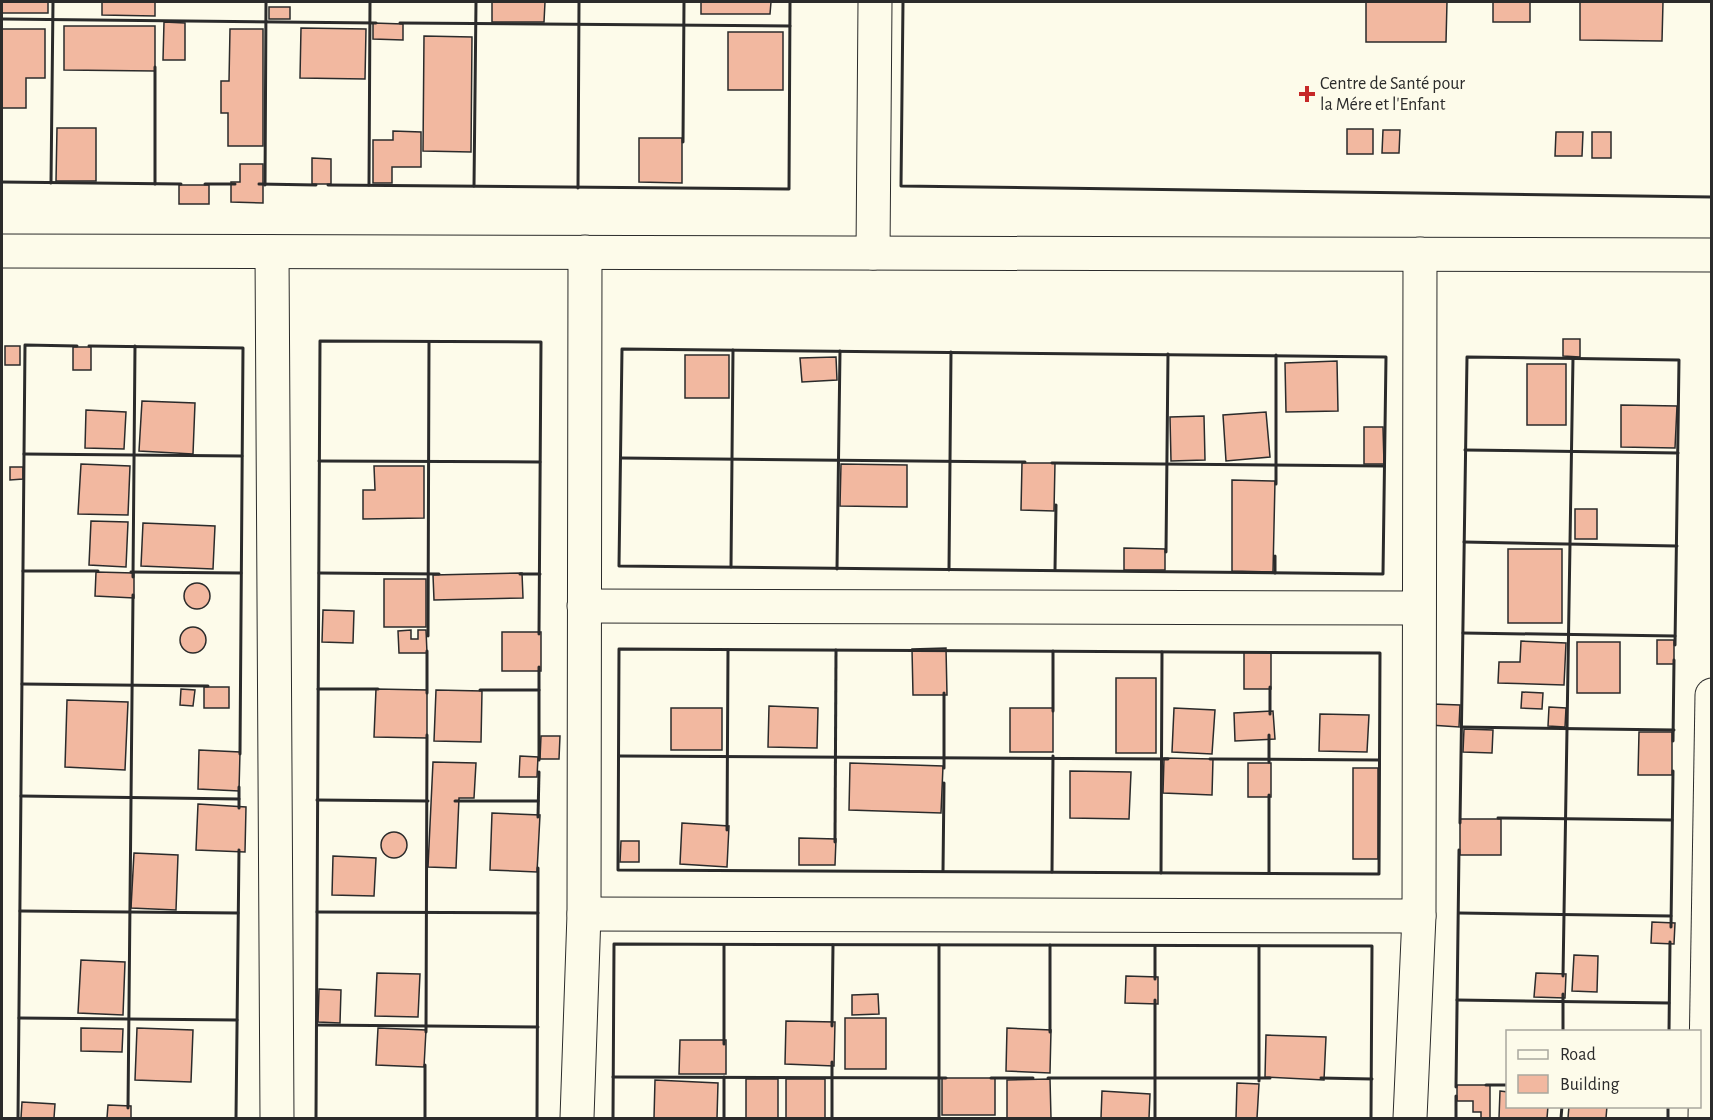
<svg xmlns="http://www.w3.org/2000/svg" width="1713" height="1120" viewBox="0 0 1713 1120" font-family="'Alegreya Sans',sans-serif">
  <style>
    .building { fill: #f2b8a0; stroke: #2b2b2b; stroke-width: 1.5 }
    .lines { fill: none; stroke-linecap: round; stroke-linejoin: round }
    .minor-casing { stroke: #2b2b2b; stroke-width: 35 }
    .minor { stroke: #fdfbea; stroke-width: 33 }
    .wall { stroke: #2b2b2b; stroke-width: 3 }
    .poi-dot { fill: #c62828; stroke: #fdfbea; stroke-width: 2 }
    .labels { text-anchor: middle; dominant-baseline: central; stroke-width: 4.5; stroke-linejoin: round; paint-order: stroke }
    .poi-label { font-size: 18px; fill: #2b2b2b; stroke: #fdfbea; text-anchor: start }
  </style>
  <rect width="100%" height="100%" fill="#fdfbea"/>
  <!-- building -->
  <g class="building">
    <rect x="2" y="2" width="46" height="11"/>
    <path d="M 102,2 L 155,2 L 155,16 L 102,15 Z"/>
    <path d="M 492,2 L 545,2 L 544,22 L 492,22 Z"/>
    <path d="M 701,2 L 771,2 L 770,14 L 701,14 Z"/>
    <path d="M 1366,2 L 1447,2 L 1446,42 L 1366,42 Z"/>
    <rect x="1493" y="2" width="37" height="20"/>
    <path d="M 1580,2 L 1663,2 L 1662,41 L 1580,40 Z"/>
    <rect x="269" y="7" width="21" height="12"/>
    <path d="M 164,22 L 185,23 L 185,60 L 163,60 Z"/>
    <path d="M 373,23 L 403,24 L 403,40 L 373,39 Z"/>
    <path d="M 64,26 L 155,26 L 155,71 L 64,70 Z"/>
    <path d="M 301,28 L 366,29 L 365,79 L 300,78 Z"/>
    <path d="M 2,29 L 45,29 L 45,78 L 26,78 L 26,108 L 2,108 Z"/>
    <path d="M 230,29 L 263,29 L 263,146 L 228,146 L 228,113 L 221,113 L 221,81 L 229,81 Z"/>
    <rect x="728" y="32" width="55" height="58"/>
    <path d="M 424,36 L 472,37 L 471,152 L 423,151 Z"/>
    <path d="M 57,128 L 96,128 L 96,181 L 56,181 Z"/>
    <rect x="1347" y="129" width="26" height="25"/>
    <path d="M 1383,130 L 1400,130 L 1399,153 L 1382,153 Z"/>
    <path d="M 393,131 L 421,132 L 421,167 L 392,167 L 392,183 L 373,183 L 373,140 L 393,140 Z"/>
    <path d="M 1556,132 L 1583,132 L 1582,156 L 1555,156 Z"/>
    <rect x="1592" y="132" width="19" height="26"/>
    <path d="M 639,138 L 682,138 L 682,183 L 639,182 Z"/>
    <path d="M 312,158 L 331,159 L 331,184 L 312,184 Z"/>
    <path d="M 240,164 L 263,164 L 263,203 L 231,202 L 231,182 L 240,182 Z"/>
    <rect x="179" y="185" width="30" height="19"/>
    <path d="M 1563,339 L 1580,339 L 1580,357 L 1563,356 Z"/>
    <rect x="5" y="346" width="15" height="19"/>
    <rect x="73" y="347" width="18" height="23"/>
    <rect x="685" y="355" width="44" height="43"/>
    <path d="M 836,357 L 837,380 L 802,382 L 800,358 Z"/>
    <path d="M 1337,361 L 1338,411 L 1286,412 L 1285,363 Z"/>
    <rect x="1527" y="364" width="39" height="61"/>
    <path d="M 142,401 L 195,403 L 193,454 L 139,451 Z"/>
    <path d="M 1621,405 L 1677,406 L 1675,448 L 1621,447 Z"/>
    <path d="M 86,410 L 126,412 L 124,449 L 85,448 Z"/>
    <path d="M 1266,412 L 1270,457 L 1226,461 L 1223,415 Z"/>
    <path d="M 1204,416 L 1205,460 L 1171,461 L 1170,417 Z"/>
    <path d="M 1364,427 L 1383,427 L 1384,464 L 1364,464 Z"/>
    <path d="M 1022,463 L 1055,463 L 1054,511 L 1021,510 Z"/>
    <path d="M 81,464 L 130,466 L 128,515 L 78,514 Z"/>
    <path d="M 841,464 L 907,465 L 907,507 L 840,506 Z"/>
    <path d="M 374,466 L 424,466 L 424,518 L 363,519 L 363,490 L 375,490 Z"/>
    <path d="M 10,467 L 23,467 L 23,479 L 10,480 Z"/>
    <path d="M 1232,480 L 1275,481 L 1273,572 L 1232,571 Z"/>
    <rect x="1575" y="509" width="22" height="30"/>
    <path d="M 91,521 L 128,522 L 126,567 L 89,565 Z"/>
    <path d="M 143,523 L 215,526 L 213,569 L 141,566 Z"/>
    <path d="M 1124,548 L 1165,549 L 1165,570 L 1124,570 Z"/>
    <rect x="1508" y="549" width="54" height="74"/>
    <path d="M 96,572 L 134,573 L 134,598 L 95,596 Z"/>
    <path d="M 522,573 L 523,598 L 434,600 L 433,575 Z"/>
    <rect x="384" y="579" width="42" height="48"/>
    <circle cx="197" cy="596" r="13"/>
    <path d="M 323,610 L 354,611 L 353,643 L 322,642 Z"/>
    <circle cx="193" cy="640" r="13"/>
    <path d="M 411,630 L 411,639 L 418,639 L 418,630 L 426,630 L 427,653 L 399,653 L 398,631 Z"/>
    <rect x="502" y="632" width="39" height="39"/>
    <rect x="1657" y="640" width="17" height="24"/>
    <path d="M 1521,641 L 1566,643 L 1564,685 L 1498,683 L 1499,662 L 1520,662 Z"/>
    <rect x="1577" y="642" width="43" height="51"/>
    <path d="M 946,648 L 947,695 L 913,695 L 912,649 Z"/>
    <rect x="1244" y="652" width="27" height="37"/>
    <rect x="1116" y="678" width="40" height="75"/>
    <rect x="204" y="687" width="25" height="21"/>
    <path d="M 181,689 L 195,690 L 193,706 L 180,705 Z"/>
    <path d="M 376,689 L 427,690 L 427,738 L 374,737 Z"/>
    <path d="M 436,690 L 482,691 L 481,742 L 434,741 Z"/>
    <path d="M 1522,692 L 1543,693 L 1542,709 L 1521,708 Z"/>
    <path d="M 67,700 L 128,702 L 125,770 L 65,767 Z"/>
    <path d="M 1432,704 L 1460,705 L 1459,727 L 1430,725 Z"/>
    <path d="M 769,706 L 818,708 L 817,748 L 768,747 Z"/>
    <path d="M 1549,707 L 1566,708 L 1565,727 L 1548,726 Z"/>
    <rect x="671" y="708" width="51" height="42"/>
    <rect x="1010" y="708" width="43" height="44"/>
    <path d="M 1174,708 L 1215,710 L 1212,754 L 1172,752 Z"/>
    <path d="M 1273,711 L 1275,739 L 1235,741 L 1234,713 Z"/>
    <path d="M 1320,714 L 1369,715 L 1367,752 L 1319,751 Z"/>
    <path d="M 1464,729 L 1493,730 L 1492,753 L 1463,752 Z"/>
    <path d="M 1639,732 L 1672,732 L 1672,775 L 1638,775 Z"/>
    <path d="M 541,736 L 560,736 L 559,759 L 540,759 Z"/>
    <path d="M 199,750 L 240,752 L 239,791 L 198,789 Z"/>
    <path d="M 520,756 L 538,757 L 537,777 L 519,777 Z"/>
    <path d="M 1164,758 L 1213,759 L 1212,795 L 1163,793 Z"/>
    <path d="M 433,762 L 476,763 L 474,798 L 459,798 L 456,868 L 428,867 Z"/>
    <path d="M 850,763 L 943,766 L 941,813 L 849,810 Z"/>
    <rect x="1248" y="763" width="23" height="34"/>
    <rect x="1353" y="768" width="25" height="91"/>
    <path d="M 1070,771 L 1131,772 L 1129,819 L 1070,818 Z"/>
    <path d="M 198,804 L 246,807 L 245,852 L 196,850 Z"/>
    <path d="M 492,813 L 540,815 L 537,872 L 490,870 Z"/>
    <rect x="1460" y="819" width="41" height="36"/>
    <path d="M 682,823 L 729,826 L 727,867 L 680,864 Z"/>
    <circle cx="394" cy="845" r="13"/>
    <path d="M 799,838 L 836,839 L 835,865 L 799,865 Z"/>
    <path d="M 621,841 L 639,841 L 639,862 L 620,862 Z"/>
    <path d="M 134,853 L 178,855 L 176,910 L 131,908 Z"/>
    <path d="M 333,856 L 376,858 L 374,896 L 332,895 Z"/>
    <path d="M 1652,922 L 1675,923 L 1674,944 L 1651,943 Z"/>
    <path d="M 1574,955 L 1598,956 L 1597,992 L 1572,991 Z"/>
    <path d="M 81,960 L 125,962 L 123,1015 L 78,1013 Z"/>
    <path d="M 377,973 L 420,974 L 418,1017 L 375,1016 Z"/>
    <path d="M 1536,973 L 1566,974 L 1565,998 L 1534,997 Z"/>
    <path d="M 1126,976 L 1158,977 L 1158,1004 L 1125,1003 Z"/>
    <path d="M 319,989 L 341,990 L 340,1023 L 318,1022 Z"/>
    <path d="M 878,994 L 879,1014 L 852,1015 L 852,995 Z"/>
    <rect x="845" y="1018" width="41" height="51"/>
    <path d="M 786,1021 L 835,1022 L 834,1066 L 785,1064 Z"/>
    <path d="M 81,1028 L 123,1029 L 122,1052 L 81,1051 Z"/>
    <path d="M 137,1028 L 193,1030 L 191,1082 L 135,1080 Z"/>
    <path d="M 378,1028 L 426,1030 L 424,1067 L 376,1065 Z"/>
    <path d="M 1007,1028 L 1051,1030 L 1050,1073 L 1006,1071 Z"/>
    <path d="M 1266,1035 L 1326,1037 L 1324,1080 L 1265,1077 Z"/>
    <path d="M 680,1040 L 726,1040 L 726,1074 L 679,1074 Z"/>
    <rect x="942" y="1078" width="53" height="37"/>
    <rect x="746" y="1079" width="32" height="39"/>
    <rect x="786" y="1079" width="39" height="39"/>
    <path d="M 1050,1079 L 1051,1118 L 1007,1118 L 1007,1080 Z"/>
    <path d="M 655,1080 L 718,1083 L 717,1118 L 654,1118 Z"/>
    <path d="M 1237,1083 L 1259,1084 L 1257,1118 L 1236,1118 Z"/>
    <path d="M 1457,1085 L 1490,1085 L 1490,1118 L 1481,1118 L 1481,1112 L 1473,1112 L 1473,1101 L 1457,1101 Z"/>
    <path d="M 1102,1091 L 1150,1094 L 1149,1118 L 1101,1118 Z"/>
    <path d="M 1500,1091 L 1508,1092 L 1508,1106 L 1548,1106 L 1547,1118 L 1499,1118 Z"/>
    <path d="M 22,1102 L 55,1104 L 54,1118 L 21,1118 Z"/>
    <path d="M 108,1105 L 131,1106 L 131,1118 L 107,1118 Z"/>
    <path d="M 1569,1106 L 1607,1106 L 1606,1118 L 1568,1118 Z"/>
  </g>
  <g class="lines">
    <defs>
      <g id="minor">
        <path d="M 2,251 L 1712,255"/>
        <path d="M 272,252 L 277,1118"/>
        <path d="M 873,253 L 875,2"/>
        <path d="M 584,606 L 1419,608"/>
        <path d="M 584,914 L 1419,916"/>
        <path d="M 577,1118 L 584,914 L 585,252"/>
        <path d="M 1410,1118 L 1419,916 L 1420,254"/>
        <path d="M 1705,1118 L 1712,695"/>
      </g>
    </defs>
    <!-- minor casing -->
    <use href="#minor" class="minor-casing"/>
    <!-- minor -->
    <use href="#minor" class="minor"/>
    <!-- wall -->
    <g class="wall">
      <path d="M 903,2 L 901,186 L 1712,197"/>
      <path d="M 2,19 L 376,23"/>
      <path d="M 400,23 L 790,26"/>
      <path d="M 683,142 L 684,2"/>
      <path d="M 2,182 L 181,184"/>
      <path d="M 51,183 L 53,2"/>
      <path d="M 155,184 L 155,67"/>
      <path d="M 205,184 L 235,184"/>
      <path d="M 259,184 L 316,185"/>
      <path d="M 265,185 L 266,2"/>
      <path d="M 328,185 L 789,189 L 790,2"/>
      <path d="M 369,185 L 370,2"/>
      <path d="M 474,186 L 476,2"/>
      <path d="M 578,188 L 579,2"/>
      <path d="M 89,346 L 243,348 L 240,754"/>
      <path d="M 622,349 L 1386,357 L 1383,574 L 619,566 Z"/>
      <path d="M 1465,450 L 1678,453"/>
      <path d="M 24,454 L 242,456"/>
      <path d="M 621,458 L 1025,462"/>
      <path d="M 319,461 L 540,462"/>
      <path d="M 1052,463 L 1384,466"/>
      <path d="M 1276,484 L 1276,355"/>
      <path d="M 1464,542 L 1677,546"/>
      <path d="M 1166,552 L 1168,354"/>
      <path d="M 731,567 L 733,350"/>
      <path d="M 837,569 L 840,351"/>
      <path d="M 949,570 L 951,352"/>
      <path d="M 1055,570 L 1056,505"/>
      <path d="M 23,571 L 98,571"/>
      <path d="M 131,572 L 241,573"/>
      <path d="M 319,573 L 439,574"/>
      <path d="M 1275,573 L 1275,556"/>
      <path d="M 520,574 L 540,574"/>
      <path d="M 133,577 L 135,346"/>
      <path d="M 1463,633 L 1675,636"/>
      <path d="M 428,636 L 429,342"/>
      <path d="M 619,649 L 1380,653 L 1379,874 L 618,870 Z"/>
      <path d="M 22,684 L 208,686"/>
      <path d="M 318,689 L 378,689"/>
      <path d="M 480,690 L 539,690"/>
      <path d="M 427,693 L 427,651"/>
      <path d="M 1053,711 L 1053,651"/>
      <path d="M 1270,714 L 1270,687"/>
      <path d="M 1461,727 L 1674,730"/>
      <path d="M 1673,741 L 1674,660"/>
      <path d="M 619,756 L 1168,759"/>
      <path d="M 1210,759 L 1379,760"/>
      <path d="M 539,760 L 539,667"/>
      <path d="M 1269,762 L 1269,735"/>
      <path d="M 944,768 L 944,693"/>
      <path d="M 21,796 L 239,799"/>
      <path d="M 317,800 L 428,801"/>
      <path d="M 455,801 L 538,801"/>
      <path d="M 239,808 L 239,787"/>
      <path d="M 538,817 L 539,772"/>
      <path d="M 1498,818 L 1672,820"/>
      <path d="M 1460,823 L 1467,357 L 1679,360 L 1675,645"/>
      <path d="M 727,830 L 728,650"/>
      <path d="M 835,842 L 836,650"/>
      <path d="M 943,871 L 944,783"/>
      <path d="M 1052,872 L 1053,756"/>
      <path d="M 1161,873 L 1162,652"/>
      <path d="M 1269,873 L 1269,795"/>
      <path d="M 20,911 L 238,913"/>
      <path d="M 317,912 L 538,913"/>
      <path d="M 1459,913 L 1671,916"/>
      <path d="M 1671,927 L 1673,771"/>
      <path d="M 724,945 L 724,1044"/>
      <path d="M 1050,945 L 1050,1032"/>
      <path d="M 1155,946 L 1155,979"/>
      <path d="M 1563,976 L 1573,358"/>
      <path d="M 1155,1000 L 1155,1118"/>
      <path d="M 1457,1000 L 1669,1003"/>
      <path d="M 19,1018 L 237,1020"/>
      <path d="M 317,1025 L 538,1027"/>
      <path d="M 832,1026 L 833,945"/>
      <path d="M 426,1032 L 427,735"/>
      <path d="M 1563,1032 L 1563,994"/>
      <path d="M 1669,1032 L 1670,942"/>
      <path d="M 613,1077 L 946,1078"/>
      <path d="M 991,1078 L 1033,1078"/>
      <path d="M 1048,1078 L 1270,1078"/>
      <path d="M 1321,1078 L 1372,1079"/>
      <path d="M 1259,1081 L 1259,946"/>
      <path d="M 1486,1085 L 1508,1085"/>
      <path d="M 1456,1087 L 1459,850"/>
      <path d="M 128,1108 L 133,595"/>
      <path d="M 18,1118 L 25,345 L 77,346"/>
      <path d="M 236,1118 L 239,850"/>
      <path d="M 316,1118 L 320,341 L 541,342 L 539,634"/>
      <path d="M 425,1118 L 425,1065"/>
      <path d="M 537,1118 L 538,868"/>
      <path d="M 613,1118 L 614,944 L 1372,946 L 1371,1118"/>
      <path d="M 724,1118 L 724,1077"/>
      <path d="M 832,1118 L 832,1062"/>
      <path d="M 939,1118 L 939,945"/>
      <path d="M 1456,1118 L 1456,1096"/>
      <path d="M 1561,1118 L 1562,1106"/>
      <path d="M 1668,1118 L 1668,1106"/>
    </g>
  </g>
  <!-- markers -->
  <path class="poi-dot" d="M1304 85h6v6h6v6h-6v6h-6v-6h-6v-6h6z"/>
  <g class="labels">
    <!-- poi labels -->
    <g class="poi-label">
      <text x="1320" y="84">Centre de Santé pour<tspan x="1320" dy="21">la Mére et l'Enfant</tspan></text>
    </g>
  </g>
  <!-- border -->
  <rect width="1713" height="1120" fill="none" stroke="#2b2b2b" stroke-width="6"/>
  <!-- legend -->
  <rect x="1506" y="1030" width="195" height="78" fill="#fdfbea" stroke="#a9a89e" stroke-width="1.5"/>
  <rect x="1518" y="1050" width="30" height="9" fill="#fdfbea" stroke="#a9a89e" stroke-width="1.5"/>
  <text x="1560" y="1060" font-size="18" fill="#2b2b2b">Road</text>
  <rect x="1518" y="1075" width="30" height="18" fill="#f2b8a0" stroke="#a9a89e" stroke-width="1.5"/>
  <text x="1560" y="1090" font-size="18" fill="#2b2b2b">Building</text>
</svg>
